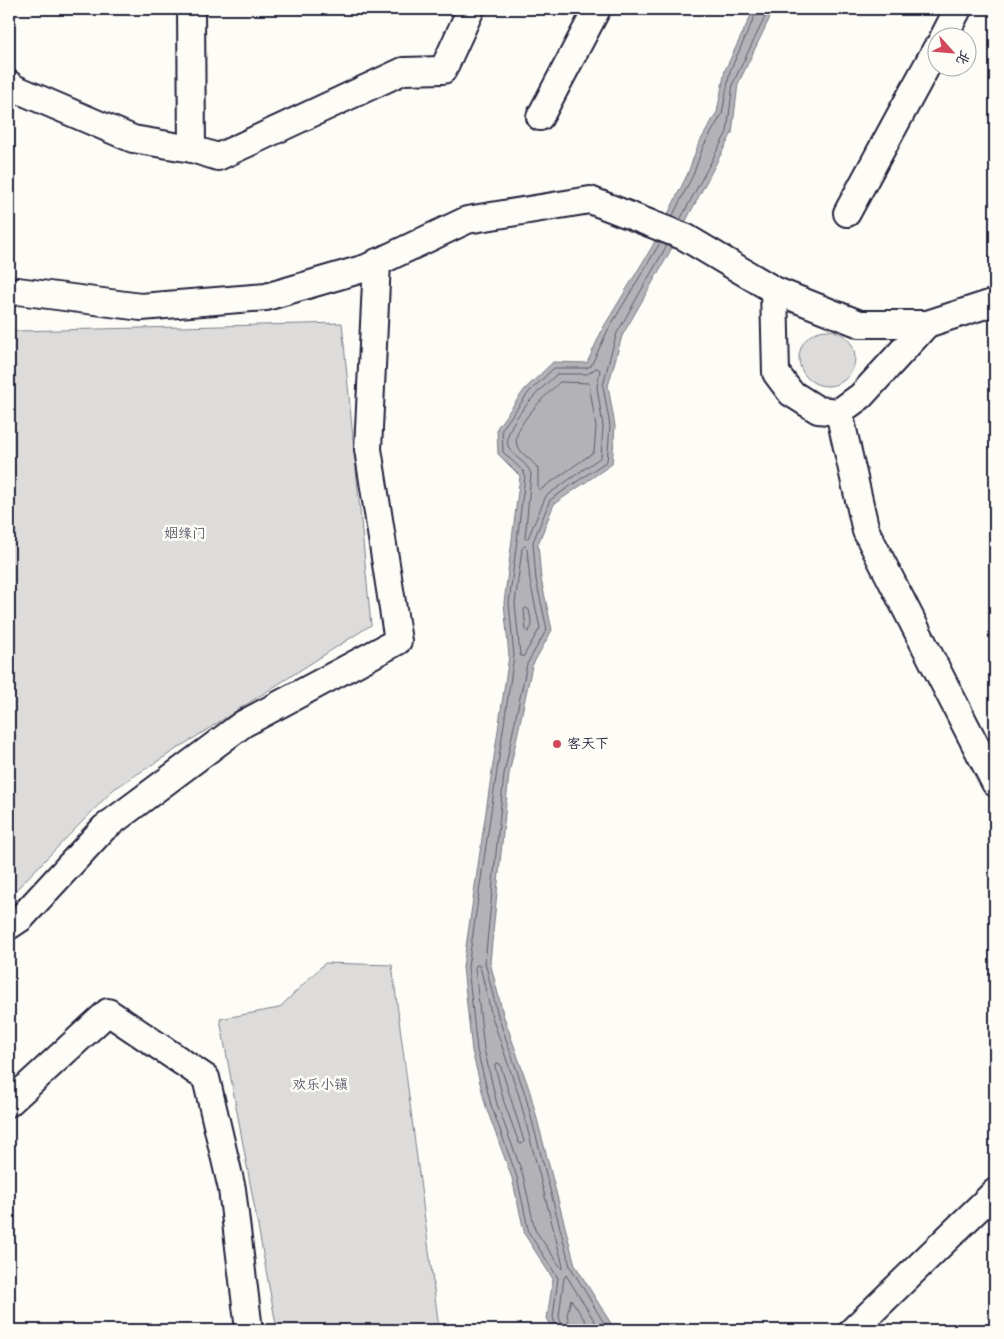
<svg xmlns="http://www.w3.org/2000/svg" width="1004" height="1339" viewBox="0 0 1004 1339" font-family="Kalam,'LXGW WenKai TC',sans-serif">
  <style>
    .green { fill: #dddcdb; stroke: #807f8b }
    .water { fill: #b2b2b7; stroke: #787885 }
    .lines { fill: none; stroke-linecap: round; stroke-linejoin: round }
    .shore { stroke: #5c5c6d; stroke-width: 1 }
    .minor-casing { stroke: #22223b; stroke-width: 30 }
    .minor { stroke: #fdfcf7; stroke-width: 26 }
    .poi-dot { fill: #d1495b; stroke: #fdfcf7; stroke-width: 2 }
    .labels { text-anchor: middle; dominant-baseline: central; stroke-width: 5; stroke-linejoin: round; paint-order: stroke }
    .park-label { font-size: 14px; fill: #5a5a6b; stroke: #fdfcf7 }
    .poi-label { font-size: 14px; fill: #22223b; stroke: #fdfcf7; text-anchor: start }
  </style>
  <rect width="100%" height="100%" fill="#fdfcf7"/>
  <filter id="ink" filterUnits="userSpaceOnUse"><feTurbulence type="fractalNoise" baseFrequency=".02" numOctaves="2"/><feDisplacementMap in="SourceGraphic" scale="10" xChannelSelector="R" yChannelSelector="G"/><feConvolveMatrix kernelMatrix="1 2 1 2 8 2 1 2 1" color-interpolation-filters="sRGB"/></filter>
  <g filter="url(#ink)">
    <!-- green -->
    <g class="green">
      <path d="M 342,323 L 371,625 L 114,789 L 9,897 L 9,333 L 18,331 Z"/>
      <circle cx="827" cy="358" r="28"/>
      <path d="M 325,963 L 392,965 L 439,1328 L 447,1330 L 277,1330 L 220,1019 L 279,1008 Z"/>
    </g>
    <!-- water -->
    <path class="water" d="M 754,9 L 774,9 L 738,84 L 732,133 L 667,257 L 622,336 L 608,386 L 615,426 L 612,464 L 554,504 L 538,544 L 541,579 L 552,630 L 532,666 L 509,774 L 490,962 L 503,1014 L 530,1092 L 575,1265 L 615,1330 L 553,1330 L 547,1318 L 553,1279 L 525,1235 L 512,1178 L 486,1107 L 472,1051 L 463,967 L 509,656 L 504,603 L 520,476 L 498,454 L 497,428 L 525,389 L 553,362 L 587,363 L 603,328 L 652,247 L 688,173 L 698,145 L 717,112 L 725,70 Z"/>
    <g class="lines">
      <!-- shore -->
      <g class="shore">
        <path d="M 672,217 L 693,175 L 703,147 L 722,114 L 730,71 L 758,9"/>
        <path d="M 680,220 L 727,132 L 733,83 L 769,9"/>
        <path d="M 597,368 L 600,370 L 597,387 L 603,426 L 601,457 L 546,496 L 528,538 L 525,539 L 531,474 C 528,463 516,459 510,450 C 496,429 543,387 557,374 L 587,374 Z"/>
        <path d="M 560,382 L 589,383 L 596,427 L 594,452 L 540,490 L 538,488 L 538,469 C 533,460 520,454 517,445 C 510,428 548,393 560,382 Z"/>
        <path d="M 525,546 L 527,548 L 530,581 L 540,628 L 523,657 L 520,655 L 515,603 L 522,549 Z"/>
        <path d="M 526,608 L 529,610 L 532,626 L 528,632 L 526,630 L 524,610 Z"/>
        <path d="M 477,965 L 480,966 L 492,1017 L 519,1096 L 563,1266 L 562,1269 L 535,1230 L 523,1175 L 497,1104 L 484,1049 L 475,968 Z"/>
        <path d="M 497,1063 L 500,1064 L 524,1141 L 522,1144 L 519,1143 L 504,1102 L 495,1066 Z"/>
        <path d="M 557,1330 L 553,1317 L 558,1278 L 529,1233 L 517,1177 L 491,1105 L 477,1050 L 468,967 L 514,656 L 509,603 L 525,477 L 524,472 L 503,452 L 502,429 L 529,392 L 554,368 L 586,368 L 591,366 L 608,330 L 660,243"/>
        <path d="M 563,1330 L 559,1316 L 564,1278 L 566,1275 L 600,1330"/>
        <path d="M 571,1330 L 567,1315 L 571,1299 L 591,1330"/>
        <path d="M 608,1330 L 570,1266 L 525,1094 L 498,1016 L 485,962 L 504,774 L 527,664 L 547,629 L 536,580 L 533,542 L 550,500 L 607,461 L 610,426 L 603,386 L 610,357 L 617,333 L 667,245"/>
      </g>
      <defs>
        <g id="minor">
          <path d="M 191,9 L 192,149 L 218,157 L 403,71 L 443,70 L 471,9"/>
          <path d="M 943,38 L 958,9"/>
          <path d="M 9,84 L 14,88 L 133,139 L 192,149"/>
          <path d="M 540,117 L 597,9"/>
          <path d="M 847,213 L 936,49"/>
          <path d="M 774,290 L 776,373 L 791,393 L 818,410 L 839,412 L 861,396 L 927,324"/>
          <path d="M 9,293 L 18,291 L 141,307 L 266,297 L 366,268 L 467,220 L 590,200 L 685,237 L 774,290 L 860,324 L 927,324 L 995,302"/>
          <path d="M 839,412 L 866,531 L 995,783"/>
          <path d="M 9,926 L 21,918 L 104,828 L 243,724 L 398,641 L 368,449 L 377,262"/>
          <path d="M 9,1103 L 108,1012 L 206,1078 L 232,1189 L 249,1330"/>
          <path d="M 853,1330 L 995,1192"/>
        </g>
      </defs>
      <!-- minor casing -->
      <use href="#minor" class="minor-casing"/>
      <!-- minor -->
      <use href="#minor" class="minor"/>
    </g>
  </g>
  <!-- markers -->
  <circle class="poi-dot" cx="557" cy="744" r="5"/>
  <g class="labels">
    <!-- park labels -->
    <g class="park-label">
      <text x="185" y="534">姻缘门</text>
      <text x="320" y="1085">欢乐小镇</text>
    </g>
    <!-- poi labels -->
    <g class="poi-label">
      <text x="567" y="744">客天下</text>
    </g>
  </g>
  <!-- margin -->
  <rect width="1004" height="1339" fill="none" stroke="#fdfcf7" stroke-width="30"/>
  <rect x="15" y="15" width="974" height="1309" fill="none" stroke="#22223b" stroke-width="2" filter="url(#ink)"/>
  <!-- north arrow -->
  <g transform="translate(952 52) rotate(117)"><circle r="24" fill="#fdfcf7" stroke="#a5a5ac"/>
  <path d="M0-4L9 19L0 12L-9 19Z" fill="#d1495b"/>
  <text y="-8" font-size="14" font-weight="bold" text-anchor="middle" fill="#22223b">北</text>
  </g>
</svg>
